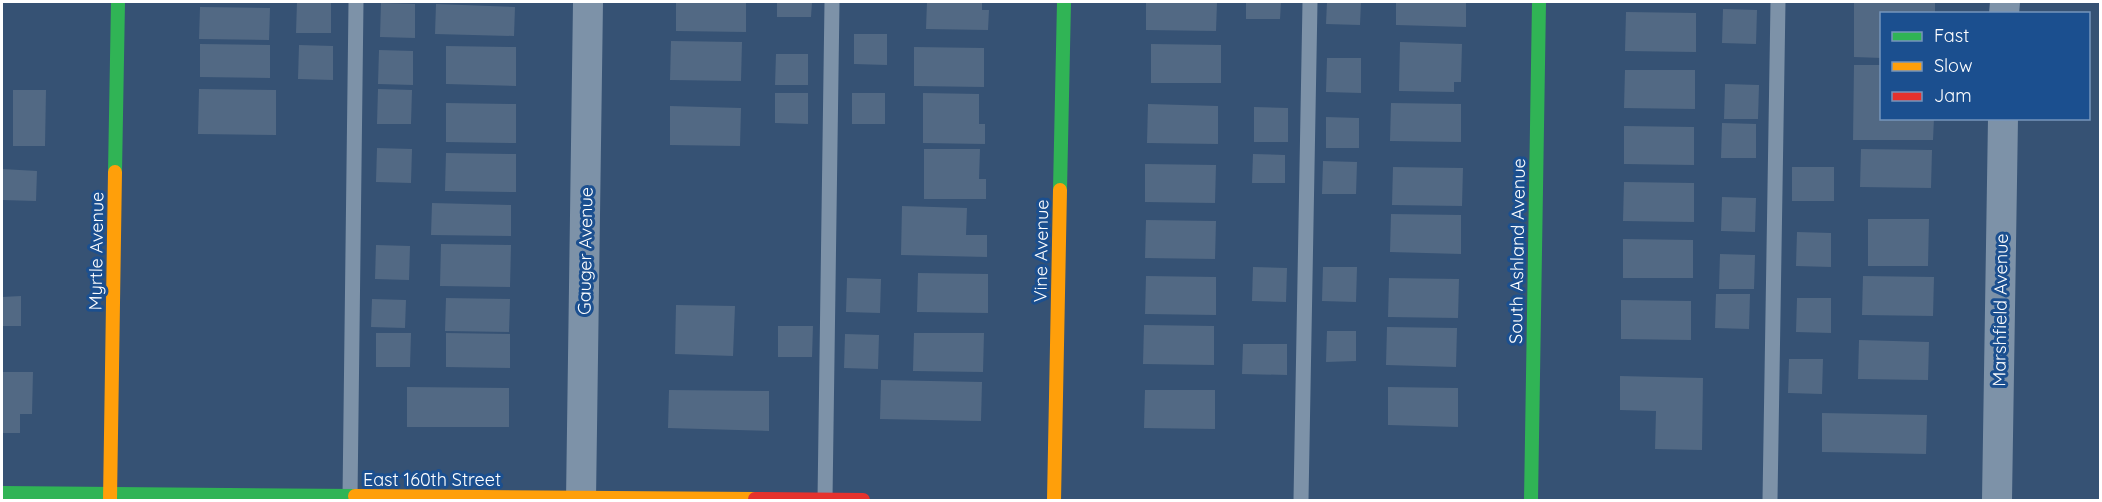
<svg xmlns="http://www.w3.org/2000/svg" width="2102" height="502" viewBox="0 0 2102 502" font-family="Quicksand,sans-serif">
  <style>
    .building { fill: #526984 }
    .lines { fill: none; stroke-linecap: round; stroke-linejoin: round }
    .lane { stroke: #7d92a8; stroke-width: 15 }
    .street { stroke: #7d92a8; stroke-width: 30 }
    .fast { stroke: #30b455; stroke-width: 14 }
    .slow { stroke: #ff9f0a; stroke-width: 14 }
    .jam { stroke: #e5322d; stroke-width: 14 }
    .labels { text-anchor: middle; dominant-baseline: central; stroke-width: 6; stroke-linejoin: round; paint-order: stroke }
    .street-label { font-size: 18px; fill: #fff; stroke: #1b4f8f }
  </style>
  <rect width="100%" height="100%" fill="#365274"/>
  <!-- building -->
  <g class="building">
    <path d="M 297,2 L 331,2 L 331,33 L 296,33 Z"/>
    <path d="M 676,2 L 746,2 L 746,32 L 676,31 Z"/>
    <path d="M 777,2 L 812,2 L 811,17 L 777,17 Z"/>
    <path d="M 927,2 L 982,2 L 982,10 L 989,10 L 988,30 L 926,29 Z"/>
    <path d="M 1146,2 L 1217,2 L 1216,31 L 1146,30 Z"/>
    <path d="M 1246,2 L 1281,2 L 1280,19 L 1246,19 Z"/>
    <path d="M 1327,2 L 1361,2 L 1360,25 L 1326,24 Z"/>
    <path d="M 1396,2 L 1466,2 L 1466,27 L 1396,25 Z"/>
    <path d="M 1854,2 L 1935,2 L 1935,14 L 1882,14 L 1882,58 L 1854,57 Z"/>
    <path d="M 381,3 L 415,4 L 415,38 L 380,37 Z"/>
    <path d="M 436,4 L 515,7 L 514,36 L 435,34 Z"/>
    <path d="M 200,7 L 270,8 L 269,40 L 199,39 Z"/>
    <path d="M 1723,9 L 1757,10 L 1756,44 L 1722,43 Z"/>
    <path d="M 1626,12 L 1696,13 L 1696,52 L 1625,51 Z"/>
    <path d="M 854,34 L 887,34 L 887,65 L 854,64 Z"/>
    <path d="M 671,41 L 742,42 L 741,81 L 670,80 Z"/>
    <path d="M 1400,42 L 1462,44 L 1461,82 L 1454,82 L 1454,92 L 1399,91 Z"/>
    <path d="M 200,44 L 270,45 L 270,78 L 200,77 Z"/>
    <path d="M 1151,44 L 1221,45 L 1221,83 L 1151,83 Z"/>
    <path d="M 299,45 L 333,46 L 333,80 L 298,79 Z"/>
    <path d="M 446,46 L 516,47 L 516,86 L 446,84 Z"/>
    <path d="M 914,47 L 984,48 L 984,87 L 914,86 Z"/>
    <path d="M 379,50 L 413,51 L 413,85 L 378,84 Z"/>
    <path d="M 776,54 L 808,54 L 808,85 L 775,85 Z"/>
    <path d="M 1327,58 L 1361,58 L 1361,93 L 1326,92 Z"/>
    <path d="M 1854,65 L 1882,65 L 1882,118 L 1934,118 L 1933,140 L 1853,140 Z"/>
    <path d="M 1625,70 L 1695,70 L 1695,109 L 1624,108 Z"/>
    <path d="M 1725,84 L 1759,85 L 1758,119 L 1724,119 Z"/>
    <path d="M 199,89 L 276,90 L 276,135 L 198,134 Z"/>
    <path d="M 378,89 L 412,90 L 411,124 L 377,124 Z"/>
    <path d="M 13,90 L 46,90 L 45,146 L 13,146 Z"/>
    <path d="M 775,93 L 808,93 L 808,124 L 775,123 Z"/>
    <rect x="852" y="93" width="33" height="31"/>
    <path d="M 923,93 L 979,94 L 979,124 L 985,124 L 985,144 L 923,143 Z"/>
    <path d="M 446,103 L 516,104 L 516,143 L 446,142 Z"/>
    <path d="M 1391,103 L 1461,104 L 1461,142 L 1390,141 Z"/>
    <path d="M 1148,104 L 1218,106 L 1218,144 L 1147,143 Z"/>
    <path d="M 670,106 L 741,108 L 740,146 L 670,145 Z"/>
    <path d="M 1254,107 L 1288,108 L 1288,142 L 1254,142 Z"/>
    <path d="M 1326,117 L 1359,118 L 1359,148 L 1326,148 Z"/>
    <path d="M 1722,123 L 1756,124 L 1756,158 L 1721,158 Z"/>
    <path d="M 1624,126 L 1694,127 L 1694,165 L 1624,164 Z"/>
    <path d="M 377,148 L 412,149 L 411,183 L 376,182 Z"/>
    <path d="M 924,149 L 980,149 L 979,179 L 986,179 L 986,199 L 924,199 Z"/>
    <path d="M 1861,149 L 1932,150 L 1931,188 L 1860,187 Z"/>
    <path d="M 446,153 L 516,154 L 516,192 L 445,191 Z"/>
    <path d="M 1253,154 L 1285,155 L 1285,183 L 1252,183 Z"/>
    <path d="M 1323,161 L 1357,162 L 1356,194 L 1322,194 Z"/>
    <path d="M 1145,164 L 1216,165 L 1215,203 L 1145,202 Z"/>
    <path d="M 1393,167 L 1463,168 L 1462,206 L 1392,205 Z"/>
    <rect x="1792" y="167" width="42" height="34"/>
    <path d="M 2,169 L 37,171 L 36,201 L 2,200 Z"/>
    <path d="M 1624,182 L 1694,183 L 1694,222 L 1623,221 Z"/>
    <path d="M 1722,197 L 1756,198 L 1755,232 L 1721,231 Z"/>
    <path d="M 432,203 L 511,205 L 511,236 L 431,235 Z"/>
    <path d="M 902,206 L 967,208 L 966,235 L 987,235 L 987,257 L 901,255 Z"/>
    <path d="M 1391,214 L 1461,215 L 1461,254 L 1390,252 Z"/>
    <path d="M 1868,219 L 1929,219 L 1928,266 L 1868,266 Z"/>
    <path d="M 1146,220 L 1216,221 L 1215,259 L 1145,258 Z"/>
    <path d="M 1797,232 L 1831,233 L 1831,267 L 1796,266 Z"/>
    <path d="M 1623,239 L 1693,240 L 1693,278 L 1623,278 Z"/>
    <path d="M 441,244 L 511,245 L 510,287 L 440,286 Z"/>
    <path d="M 376,245 L 410,246 L 409,280 L 375,279 Z"/>
    <path d="M 1720,254 L 1755,255 L 1754,289 L 1719,289 Z"/>
    <path d="M 1253,267 L 1287,268 L 1286,302 L 1252,301 Z"/>
    <path d="M 1323,267 L 1357,267 L 1356,302 L 1322,301 Z"/>
    <path d="M 918,273 L 988,274 L 988,313 L 917,312 Z"/>
    <path d="M 1146,276 L 1216,277 L 1216,315 L 1145,314 Z"/>
    <path d="M 1863,276 L 1934,277 L 1933,316 L 1862,315 Z"/>
    <path d="M 847,278 L 881,279 L 880,313 L 846,312 Z"/>
    <path d="M 1389,278 L 1459,279 L 1458,318 L 1388,317 Z"/>
    <path d="M 1716,294 L 1750,294 L 1749,329 L 1715,328 Z"/>
    <path d="M 21,296 L 21,326 L 2,326 L 2,297 Z"/>
    <path d="M 446,298 L 510,299 L 509,332 L 445,331 Z"/>
    <path d="M 1797,298 L 1831,298 L 1831,333 L 1796,332 Z"/>
    <path d="M 372,299 L 406,300 L 405,328 L 371,327 Z"/>
    <path d="M 1621,300 L 1691,301 L 1691,340 L 1621,339 Z"/>
    <path d="M 676,305 L 735,306 L 733,356 L 675,354 Z"/>
    <path d="M 1144,325 L 1214,326 L 1214,365 L 1143,364 Z"/>
    <path d="M 778,326 L 813,326 L 812,357 L 778,357 Z"/>
    <path d="M 1387,327 L 1457,328 L 1456,367 L 1386,365 Z"/>
    <path d="M 1327,331 L 1356,331 L 1356,361 L 1326,362 Z"/>
    <path d="M 376,333 L 411,333 L 410,367 L 376,367 Z"/>
    <path d="M 446,333 L 510,334 L 510,368 L 446,367 Z"/>
    <path d="M 914,333 L 984,333 L 983,372 L 913,371 Z"/>
    <path d="M 845,334 L 879,335 L 878,369 L 844,368 Z"/>
    <path d="M 1859,340 L 1929,342 L 1928,380 L 1858,379 Z"/>
    <path d="M 1243,344 L 1287,344 L 1287,375 L 1242,374 Z"/>
    <path d="M 1789,359 L 1823,359 L 1822,394 L 1788,393 Z"/>
    <path d="M 2,372 L 33,372 L 32,414 L 20,414 L 20,433 L 2,433 Z"/>
    <path d="M 1620,376 L 1703,378 L 1702,450 L 1655,449 L 1656,411 L 1620,410 Z"/>
    <path d="M 881,380 L 982,382 L 981,421 L 880,419 Z"/>
    <path d="M 407,387 L 509,388 L 509,427 L 407,427 Z"/>
    <path d="M 1388,387 L 1458,388 L 1458,427 L 1388,425 Z"/>
    <path d="M 669,390 L 769,391 L 769,431 L 668,428 Z"/>
    <path d="M 1145,390 L 1215,390 L 1215,429 L 1144,428 Z"/>
    <path d="M 1822,413 L 1927,415 L 1926,454 L 1822,452 Z"/>
  </g>
  <g class="lines">
    <!-- lane -->
    <g class="lane">
      <path d="M 350,498 L 356,2"/>
      <path d="M 825,500 L 832,2"/>
      <path d="M 1301,500 L 1310,2"/>
      <path d="M 1770,500 L 1778,2"/>
    </g>
    <!-- street -->
    <g class="street">
      <path d="M 2004,14 L 2005,2"/>
      <path d="M 581,500 L 588,2"/>
      <path d="M 1997,500 L 2003,118"/>
    </g>
    <!-- fast -->
    <g class="fast">
      <path d="M 115,172 L 118,2"/>
      <path d="M 1060,190 L 1064,2"/>
      <path d="M 2,493 L 355,496"/>
      <path d="M 1531,500 L 1539,2"/>
    </g>
    <!-- slow -->
    <g class="slow">
      <path d="M 355,496 L 755,499"/>
      <path d="M 110,500 L 115,172"/>
      <path d="M 1054,500 L 1060,190"/>
    </g>
    <!-- jam -->
    <path class="jam" d="M 755,499 L 863,500"/>
  </g>
  <g class="labels">
    <!-- street labels -->
    <g class="street-label">
      <text transform="translate(96 251) rotate(-89)">Myrtle Avenue</text>
      <text transform="translate(585 251) rotate(-89)">Gauger Avenue</text>
      <text transform="translate(1041 251) rotate(-89)">Vine Avenue</text>
      <text transform="translate(1517 251) rotate(-89)">South Ashland Avenue</text>
      <text transform="translate(2000 310) rotate(-89)">Marshfield Avenue</text>
      <text x="432" y="479">East 160th Street</text>
    </g>
  </g>
  <!-- border -->
  <rect width="2102" height="502" fill="none" stroke="#ffffff" stroke-width="6"/>
  <!-- legend -->
  <rect x="1880" y="12" width="210" height="108" fill="#1b4f8f" stroke="#7695bc" stroke-width="1.5"/>
  <rect x="1892" y="32" width="30" height="9" fill="#30b455" stroke="#7695bc" stroke-width="1.5"/>
  <text x="1934" y="42" font-size="18" fill="#ffffff">Fast</text>
  <rect x="1892" y="62" width="30" height="9" fill="#ff9f0a" stroke="#7695bc" stroke-width="1.5"/>
  <text x="1934" y="72" font-size="18" fill="#ffffff">Slow</text>
  <rect x="1892" y="92" width="30" height="9" fill="#e5322d" stroke="#7695bc" stroke-width="1.5"/>
  <text x="1934" y="102" font-size="18" fill="#ffffff">Jam</text>
</svg>
